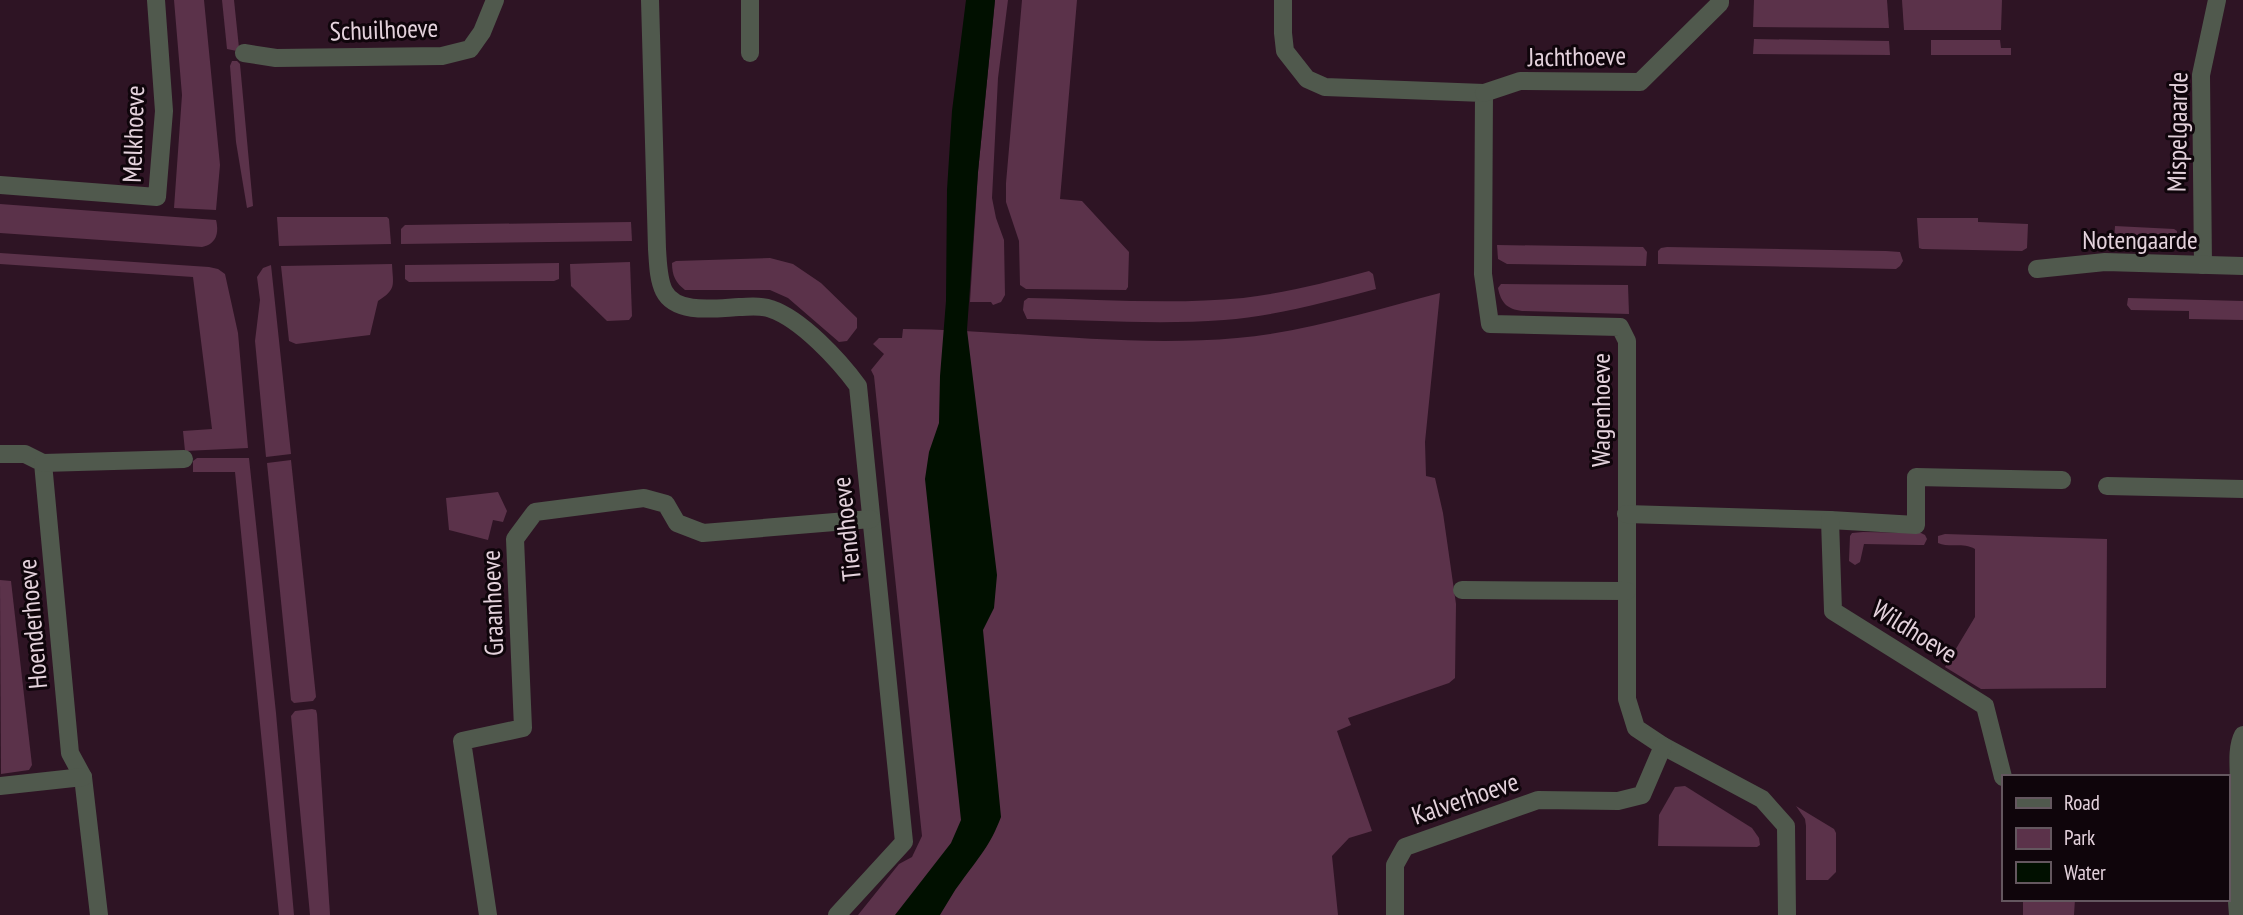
<svg xmlns="http://www.w3.org/2000/svg" width="2243" height="915" viewBox="0 0 2243 915" font-family="'PT Sans Narrow',sans-serif">
  <style>
    .green { fill: #5b324a }
    .water { fill: #011000 }
    .lines { fill: none; stroke-linecap: round; stroke-linejoin: round }
    .minor { stroke: #50594d; stroke-width: 18 }
    .labels { text-anchor: middle; dominant-baseline: central; stroke-width: 6; stroke-linejoin: round; paint-order: stroke }
    .street-label { font-size: 26px; fill: #e4d2dc; stroke: #0f050b }
  </style>
  <rect width="100%" height="100%" fill="#2e1424"/>
  <!-- green -->
  <g class="green">
    <path d="M 174,0 L 204,0 L 220,165 L 216,210 L 174,208 L 182,95 Z"/>
    <path d="M 222,0 L 234,0 L 239,48 L 237,51 L 227,49 Z"/>
    <path d="M 995,0 L 1008,0 L 998,78 L 992,198 L 996,218 L 1004,240 L 1005,295 L 1001,302 L 993,305 L 991,302 L 970,302 L 978,172 Z"/>
    <path d="M 1022,0 L 1077,0 L 1060,199 L 1082,201 L 1129,252 L 1128,287 L 1126,290 L 1026,289 L 1020,285 L 1019,241 L 1006,202 L 1006,183 Z"/>
    <path d="M 1754,0 L 1887,0 L 1889,28 L 1753,27 Z"/>
    <path d="M 1902,0 L 2002,0 L 2001,30 L 1904,30 Z"/>
    <path d="M 1754,39 L 1889,41 L 1890,55 L 1753,54 Z"/>
    <path d="M 1931,40 L 2000,40 L 2001,48 L 2011,48 L 2011,55 L 1931,55 Z"/>
    <path d="M 232,61 L 237,61 L 240,64 L 253,206 L 247,208 L 236,142 L 230,66 Z"/>
    <path d="M 0,204 L 216,220 C 219,232 217,244 202,247 L 0,233 Z"/>
    <path d="M 277,217 L 387,217 L 389,219 L 391,244 L 279,246 Z"/>
    <path d="M 1917,218 L 1978,218 L 1978,222 L 2028,224 L 2027,248 L 2022,251 L 1922,249 L 1919,248 Z"/>
    <path d="M 631,222 L 632,241 L 401,244 L 401,229 L 405,225 Z"/>
    <path d="M 2115,226 L 2174,229 L 2177,231 L 2176,245 L 2172,247 L 2116,246 L 2114,242 Z"/>
    <path d="M 1497,245 L 1643,247 L 1647,252 L 1646,266 L 1507,264 L 1498,259 Z"/>
    <path d="M 1667,247 L 1886,251 L 1900,252 L 1903,261 L 1900,266 L 1896,269 L 1658,264 L 1658,251 L 1661,248 Z"/>
    <path d="M 0,253 L 209,267 L 218,269 L 225,274 L 238,333 L 248,448 L 185,451 L 183,431 L 212,429 L 193,277 L 0,264 Z"/>
    <path d="M 770,258 L 793,264 L 821,283 L 857,318 L 857,328 L 847,341 L 839,342 L 788,298 L 770,290 L 685,290 C 676,283 672,276 672,263 L 676,261 Z"/>
    <path d="M 630,262 L 632,316 L 629,320 L 607,321 L 571,286 L 570,264 Z"/>
    <path d="M 559,263 L 559,279 L 554,281 L 409,282 L 405,279 L 405,265 Z"/>
    <path d="M 392,264 C 393,285 397,289 378,301 L 370,335 L 296,344 L 289,341 L 281,266 Z"/>
    <path d="M 271,265 L 291,454 L 266,457 L 255,341 L 260,300 L 257,277 L 263,268 Z"/>
    <path d="M 1369,271 L 1373,274 L 1376,289 C 1326,302 1276,316 1224,320 C 1159,325 1092,320 1027,319 L 1023,310 L 1024,301 L 1028,298 C 1099,299 1172,305 1243,298 C 1286,293 1328,282 1369,271 Z"/>
    <path d="M 1501,284 L 1628,285 L 1629,314 L 1522,311 C 1507,309 1501,303 1498,288 Z"/>
    <path d="M 1440,293 L 1425,442 L 1426,476 L 1435,478 L 1443,513 L 1456,604 L 1455,678 L 1449,683 L 1348,718 L 1351,725 L 1337,731 L 1372,831 L 1349,838 L 1332,856 L 1338,915 L 858,915 L 899,864 L 912,857 L 922,836 L 874,376 L 871,370 L 884,354 L 873,344 L 879,338 L 902,338 L 903,329 C 1014,330 1126,348 1237,338 C 1306,332 1374,310 1440,293 Z"/>
    <path d="M 2128,298 L 2243,301 L 2243,320 L 2189,319 L 2189,311 L 2131,310 L 2127,305 Z"/>
    <path d="M 197,458 L 249,458 L 276,713 L 294,915 L 279,915 L 235,472 L 193,472 L 193,461 Z"/>
    <path d="M 291,460 L 316,697 L 313,701 L 294,703 L 291,700 L 267,463 Z"/>
    <path d="M 498,492 L 507,511 L 503,522 L 493,520 L 488,540 L 449,530 L 446,498 Z"/>
    <path d="M 1863,532 L 1921,533 L 1925,535 L 1927,539 L 1924,545 L 1918,545 L 1864,544 L 1860,562 L 1855,565 L 1849,561 L 1850,536 L 1852,533 Z"/>
    <path d="M 1945,534 L 2107,539 L 2106,688 L 1981,689 L 1945,667 L 1975,617 L 1975,549 C 1963,542 1949,548 1938,543 L 1938,536 Z"/>
    <path d="M 0,580 L 11,581 L 32,765 L 29,770 L 1,774 Z"/>
    <path d="M 312,709 L 316,710 L 317,714 L 330,915 L 310,915 L 291,716 L 295,711 Z"/>
    <path d="M 1685,786 L 1752,828 L 1759,838 L 1760,845 L 1757,847 L 1658,846 L 1659,815 L 1675,787 Z"/>
    <path d="M 1796,806 L 1834,829 L 1836,833 L 1836,872 L 1828,880 L 1806,880 L 1806,826 L 1805,819 Z"/>
    <path d="M 2023,899 L 2075,899 L 2074,915 L 2023,915 Z"/>
  </g>
  <!-- water -->
  <path class="water" d="M 966,0 L 995,0 L 978,172 L 967,330 L 997,575 L 994,608 L 983,630 L 1001,817 C 990,846 979,857 961,882 C 953,892 947,904 940,915 L 895,915 L 951,843 L 961,820 L 925,479 L 929,452 L 939,423 L 940,376 L 946,301 L 947,190 L 952,111 Z"/>
  <g class="lines">
    <!-- minor -->
    <g class="minor">
      <path d="M 650,0 L 657,249 C 658,262 658,279 664,291 C 676,315 717,308 739,307 C 749,307 761,305 771,309 C 801,319 839,360 858,386 L 904,842 L 837,915"/>
      <path d="M 1283,0 L 1283,33 L 1285,51 L 1307,79 L 1325,87 L 1484,93 L 1483,274 L 1490,324 L 1620,327 L 1627,341 L 1627,699 L 1636,728 L 1663,746 L 1762,799 L 1786,826 L 1787,915"/>
      <path d="M 244,53 L 276,58 L 442,56 L 470,49 L 482,32 L 495,0"/>
      <path d="M 750,53 L 750,0"/>
      <path d="M 1484,93 L 1520,81 L 1640,82 L 1720,3 L 1720,0"/>
      <path d="M 0,185 L 157,197 L 164,111 L 156,0"/>
      <path d="M 2203,265 L 2201,75 L 2217,0"/>
      <path d="M 2037,269 L 2105,262 L 2243,266"/>
      <path d="M 0,454 L 25,454 L 43,463 L 70,753 L 83,777 L 99,915"/>
      <path d="M 43,463 L 184,459"/>
      <path d="M 2107,486 L 2243,489"/>
      <path d="M 1626,514 L 1830,520 L 1916,525 L 1916,477 L 2062,480"/>
      <path d="M 1830,520 L 1833,611 L 1985,706 L 2003,777"/>
      <path d="M 1462,590 L 1627,591"/>
      <path d="M 0,786 L 83,777"/>
      <path d="M 488,915 L 462,741 L 523,728 L 515,539 L 535,512 L 644,498 L 666,504 L 677,523 L 703,533 L 871,519"/>
      <path d="M 1395,915 L 1395,865 L 1405,847 L 1538,800 L 1618,801 L 1642,795 L 1663,746"/>
      <path d="M 2238,915 C 2234,872 2238,827 2239,784 C 2239,769 2236,748 2243,735"/>
    </g>
  </g>
  <g class="labels">
    <!-- street labels -->
    <g class="street-label">
      <text transform="translate(384 29) rotate(-2)">Schuilhoeve</text>
      <text transform="translate(1577 56) rotate(-1)">Jachthoeve</text>
      <text transform="translate(2177 132) rotate(-89)">Mispelgaarde</text>
      <text transform="translate(133 134) rotate(-88)">Melkhoeve</text>
      <text x="2140" y="239">Notengaarde</text>
      <text transform="translate(1600 410) rotate(-90)">Wagenhoeve</text>
      <text transform="translate(846 529) rotate(-96)">Tiendhoeve</text>
      <text transform="translate(492 603) rotate(-92)">Graanhoeve</text>
      <text transform="translate(32 624) rotate(-95)">Hoenderhoeve</text>
      <text transform="translate(1915 631) rotate(32)">Wildhoeve</text>
      <text transform="translate(1465 798) rotate(-19)">Kalverhoeve</text>
    </g>
  </g>
  <!-- legend -->
  <rect x="2002" y="775" width="228" height="126" fill="#0f050b" stroke="#64575f" stroke-width="2"/>
  <rect x="2016" y="798" width="35" height="10" fill="#50594d" stroke="#64575f" stroke-width="2"/>
  <text x="2064" y="810" font-size="21" fill="#e4d2dc">Road</text>
  <rect x="2016" y="828" width="35" height="21" fill="#5b324a" stroke="#64575f" stroke-width="2"/>
  <text x="2064" y="845" font-size="21" fill="#e4d2dc">Park</text>
  <rect x="2016" y="862" width="35" height="21" fill="#011000" stroke="#64575f" stroke-width="2"/>
  <text x="2064" y="880" font-size="21" fill="#e4d2dc">Water</text>
</svg>
